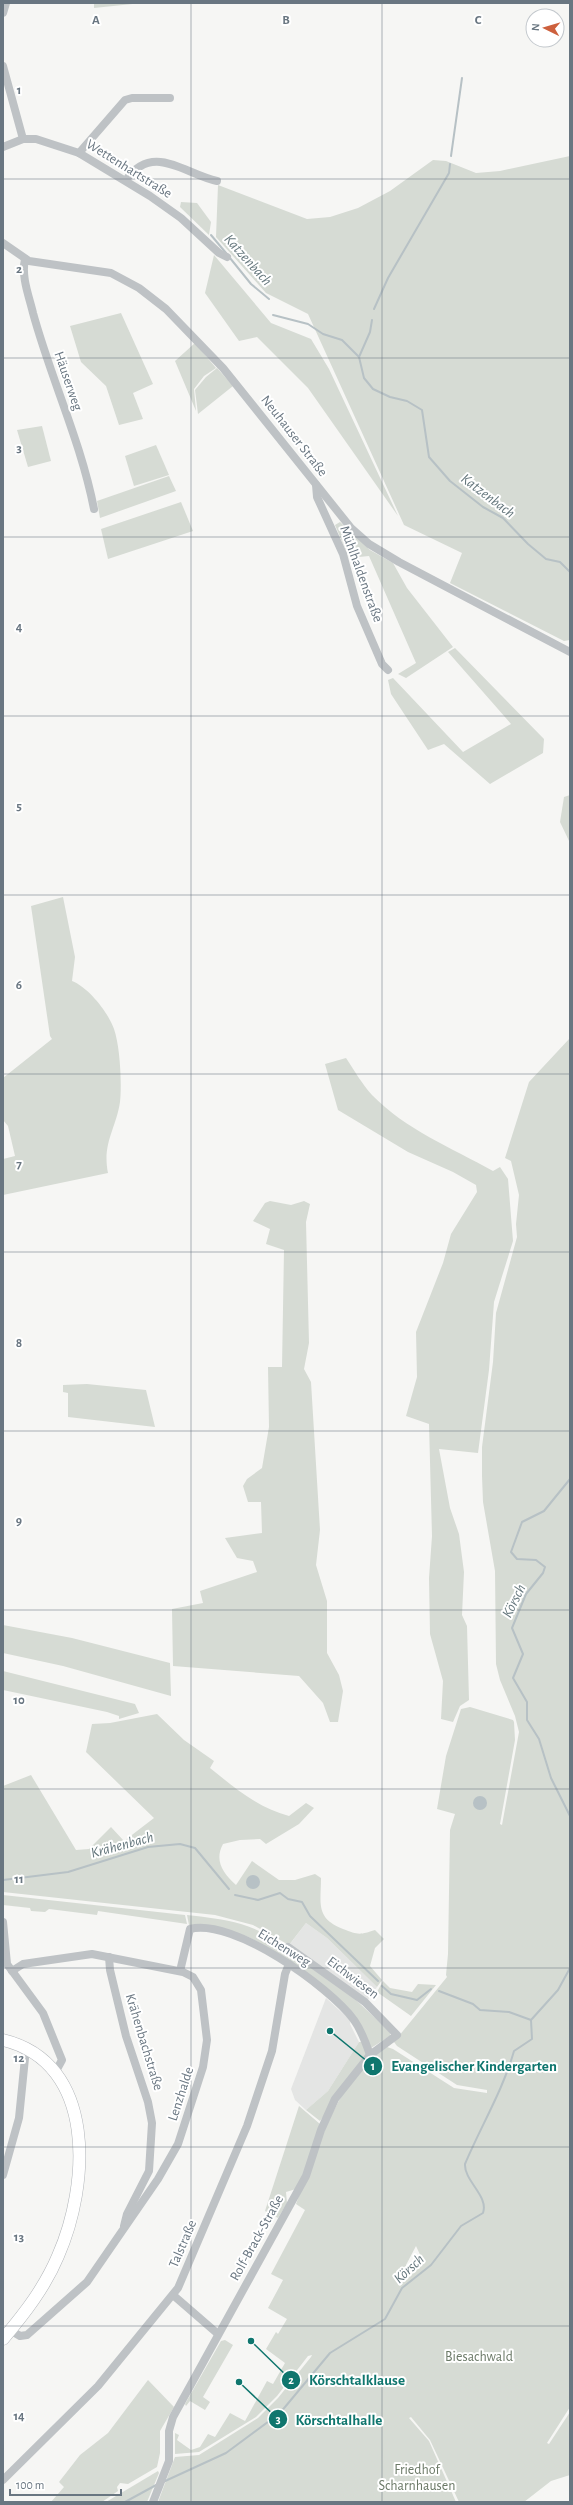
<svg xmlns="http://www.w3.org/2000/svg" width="573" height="2505" viewBox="0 0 573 2505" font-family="'Alegreya Sans',sans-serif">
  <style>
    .built { fill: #e4e5e4 }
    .green { fill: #d6dbd4; fill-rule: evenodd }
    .water { fill: #b7c1c5 }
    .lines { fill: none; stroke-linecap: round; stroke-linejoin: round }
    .stream { stroke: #b7c1c5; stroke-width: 2 }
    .secondary-casing { stroke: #b1b5b9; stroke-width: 13 }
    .minor { stroke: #bec2c5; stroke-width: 8 }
    .secondary { stroke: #fff; stroke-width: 12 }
    .grid { fill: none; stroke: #697681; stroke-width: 1; stroke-opacity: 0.55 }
    .labels { text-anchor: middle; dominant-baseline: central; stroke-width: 4; stroke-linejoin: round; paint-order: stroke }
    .street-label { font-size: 14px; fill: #697681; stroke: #fff }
    .park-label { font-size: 14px; fill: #6b7967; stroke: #fff }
    .water-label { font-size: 15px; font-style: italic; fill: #65777d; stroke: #fff }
    .grid-label { font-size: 13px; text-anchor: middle; font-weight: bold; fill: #697681; stroke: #fff; stroke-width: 4; stroke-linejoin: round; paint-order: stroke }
    .leader { fill: none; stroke: #0f766e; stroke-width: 1.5 }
    .callout-dot { fill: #0f766e; stroke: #fff; stroke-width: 1.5 }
    .mark-label { font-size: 12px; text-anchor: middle; font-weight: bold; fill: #fff }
    .callout-label { font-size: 15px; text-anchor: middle; font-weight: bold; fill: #0f766e; stroke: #fff; stroke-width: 4; stroke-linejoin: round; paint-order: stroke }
  </style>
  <rect width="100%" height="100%" fill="#f6f6f4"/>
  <!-- built -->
  <g class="built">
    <path d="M 306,1923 L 327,1938 L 377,1987 L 367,2001 L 290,1944 Z"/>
    <path d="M 326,1998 L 351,2021 L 350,2024 L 359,2042 L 328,2091 L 306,2110 L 295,2100 L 291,2089 Z"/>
  </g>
  <!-- green -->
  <g class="green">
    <path d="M 94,3 L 142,3 L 94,8 Z"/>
    <path d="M 570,156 L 570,640 L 564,641 L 450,583 L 462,553 L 404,525 L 308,314 L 266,293 L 216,237 L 218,185 L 307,219 L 330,217 L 358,208 L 390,191 L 433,160 L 446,161 L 476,173 L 500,171 Z"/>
    <path d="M 181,202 L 197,203 L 211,222 L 209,235 L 180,207 Z"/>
    <path d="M 214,255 L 271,323 L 311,339 L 329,369 L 398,516 L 308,388 L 257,337 L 239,341 L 205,293 Z"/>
    <path d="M 121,313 L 153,384 L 133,393 L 143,419 L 119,425 L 106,386 L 81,362 L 70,326 Z"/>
    <path d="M 195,343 L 216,368 L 204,376 L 194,389 L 196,411 L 175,361 Z"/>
    <path d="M 217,368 L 233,386 L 198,414 L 195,390 L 206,377 Z"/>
    <path d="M 42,426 L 51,461 L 28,467 L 17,430 Z"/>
    <path d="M 156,445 L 169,475 L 134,486 L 125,456 Z"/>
    <path d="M 169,476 L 176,491 L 100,518 L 97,501 Z"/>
    <path d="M 181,502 L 193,531 L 108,559 L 101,529 Z"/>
    <path d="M 340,522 L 370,550 L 393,563 L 407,588 L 453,647 L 406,678 L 398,674 L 416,663 L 369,556 L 349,558 L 335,525 Z"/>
    <path d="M 455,648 L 544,739 L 543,753 L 490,784 L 444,744 L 428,750 L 391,694 L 388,680 L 393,678 L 463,752 L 511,724 L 448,652 Z"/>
    <path d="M 570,795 L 570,843 L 560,822 L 564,797 Z"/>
    <path d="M 63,897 L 75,957 L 72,981 C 88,987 108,1012 114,1029 C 120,1046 122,1083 120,1102 C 116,1129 102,1143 108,1173 L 3,1195 L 3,1159 L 15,1156 L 8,1126 L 3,1120 L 3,1078 L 52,1039 L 50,1036 L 31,906 Z"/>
    <path d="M 570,1038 L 570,2407 L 547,2443 L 549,2444 L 570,2412 L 570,2475 L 551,2481 L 524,2502 L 459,2502 L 430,2440 L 411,2417 L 409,2418 L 429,2441 L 456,2502 L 158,2502 L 175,2457 L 199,2455 L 258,2418 L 278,2398 L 311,2357 L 312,2355 L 308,2356 L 277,2396 L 256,2417 L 199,2452 L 175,2454 L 175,2433 L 179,2435 L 177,2440 L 191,2450 L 200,2447 L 208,2434 L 215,2437 L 230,2413 L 245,2421 L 267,2381 L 273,2384 L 285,2363 L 266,2349 L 276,2332 L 278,2334 L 287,2319 L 268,2308 L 283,2280 L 271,2274 L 305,2210 L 296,2204 C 320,2149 333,2082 387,2047 L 393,2049 L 454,2088 L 487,2093 L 487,2090 L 457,2085 L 397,2046 L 394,2042 L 447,1977 L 446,1975 L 448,1954 L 450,1830 L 455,1814 L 437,1809 L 446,1756 L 461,1709 L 470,1707 L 513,1720 L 514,1722 L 515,1740 L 500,1824 L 502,1825 L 519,1732 L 515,1716 L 500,1680 L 496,1664 L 495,1571 L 483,1502 L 482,1476 L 482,1447 L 493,1362 L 496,1313 L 517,1237 L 516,1224 L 519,1195 L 511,1161 L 505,1158 L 529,1082 ZM 416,2246 L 423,2261 L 416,2268 L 406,2265 Z"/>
    <path d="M 346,1058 C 354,1070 362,1084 372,1095 C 406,1130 452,1148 493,1171 L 500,1167 L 508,1179 L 513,1241 L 494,1302 L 489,1370 L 478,1453 L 439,1449 L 450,1508 L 459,1534 L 464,1572 L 462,1615 L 467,1626 L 469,1700 L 460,1706 L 453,1722 L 441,1719 L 443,1681 L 430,1634 L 429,1578 L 432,1536 L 429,1424 L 406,1416 L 417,1377 L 416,1332 L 443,1263 L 451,1234 L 477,1192 L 476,1185 L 453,1172 L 408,1152 L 338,1110 L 325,1064 Z"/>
    <path d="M 270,1201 L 291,1205 L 304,1201 L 310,1204 L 306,1222 L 309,1343 L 304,1369 L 311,1382 L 320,1530 L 316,1565 L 327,1601 L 327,1653 L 339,1675 L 343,1691 L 338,1722 L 330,1722 L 323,1703 L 299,1676 L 173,1666 L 172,1609 L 203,1603 L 200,1591 L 257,1572 L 253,1561 L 237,1558 L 225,1538 L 262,1533 L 261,1502 L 248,1502 L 243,1486 L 247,1479 L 262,1468 L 269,1427 L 268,1367 L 282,1367 L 284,1250 L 266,1244 L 270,1229 L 253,1221 L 265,1203 Z"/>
    <path d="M 87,1384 L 146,1390 L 155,1427 L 68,1417 L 68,1393 L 63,1392 L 63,1385 Z"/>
    <path d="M 3,1625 L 72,1638 L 170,1663 L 171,1696 L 63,1666 L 3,1653 Z"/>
    <path d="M 3,1671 L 135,1704 L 139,1713 L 119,1719 L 119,1716 L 107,1712 L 3,1690 Z"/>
    <path d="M 157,1714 L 184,1740 L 214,1761 L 210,1768 C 235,1788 258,1808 289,1816 L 306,1803 L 314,1808 L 299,1824 L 266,1844 L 260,1839 L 240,1840 L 223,1844 C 214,1861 223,1873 236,1885 L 252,1861 L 279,1880 L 295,1880 L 315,1874 L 321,1878 C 321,1903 315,1918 343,1929 C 358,1935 360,1935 375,1930 L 384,1939 L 375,1948 L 370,1966 L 382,1980 L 377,1987 L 327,1938 L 306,1923 L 289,1945 L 253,1925 L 215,1915 L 3,1892 L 3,1786 L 31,1775 L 76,1850 L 89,1849 L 111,1827 L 124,1841 L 154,1818 L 86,1752 L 92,1724 L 110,1723 Z"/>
    <path d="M 3,1895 L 185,1915 L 187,1924 L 98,1911 L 97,1915 L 49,1909 L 45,1912 L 31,1911 L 30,1908 L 3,1905 Z"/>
    <path d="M 187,1915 C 205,1917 224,1919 241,1924 C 289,1938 356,1997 390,2033 L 390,2036 L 371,2048 L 360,2024 L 260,1943 L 244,1935 L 189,1925 Z"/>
    <path d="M 383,1981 L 390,1988 L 412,1992 L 418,1984 L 436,1985 L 411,2016 L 377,1992 Z"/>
    <path d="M 359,2042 L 362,2042 L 367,2055 L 320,2121 L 306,2110 L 328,2091 Z"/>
    <path d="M 299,2106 L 320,2124 L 307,2168 L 296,2189 L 286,2192 L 287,2203 L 278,2218 L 265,2211 Z"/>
    <path d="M 225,2340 L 233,2345 L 203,2397 L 210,2402 L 205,2410 L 190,2401 L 186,2406 L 185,2404 L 221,2341 Z"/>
    <path d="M 148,2380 L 174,2407 L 160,2431 L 160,2453 L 157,2467 L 128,2484 L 120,2483 L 117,2487 L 118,2491 L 102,2502 L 51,2502 L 64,2487 L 59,2482 L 80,2455 L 108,2433 Z"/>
    <path d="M 158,2471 L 159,2473 L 147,2502 L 106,2502 Z"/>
  </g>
  <!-- water -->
  <g class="water">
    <circle cx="480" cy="1803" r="7"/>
    <circle cx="253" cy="1882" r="7"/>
  </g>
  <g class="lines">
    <!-- stream -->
    <g class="stream">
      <path d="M 451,156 L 462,78"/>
      <path d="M 211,235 L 226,253"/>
      <path d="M 230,258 L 251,284 L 269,299"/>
      <path d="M 374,309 L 388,278 L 449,173 L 450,164"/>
      <path d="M 273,315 L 308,324 L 323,334 L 342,340 L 359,357 L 364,378 L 373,389 L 390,397 L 407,401 L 422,410 L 429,457 L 450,481 L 483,507 L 503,518 L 528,544 L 546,559 L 560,562 L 570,572"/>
      <path d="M 359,357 L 370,332 L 372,320"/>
      <path d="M 570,1479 L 544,1511 L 522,1522 L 511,1552 L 517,1559 L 536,1560 L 545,1567 L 543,1573 L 526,1594 L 512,1628 L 523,1654 L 513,1678 L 527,1702 L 527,1720 L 539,1739 L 551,1778 L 570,1816"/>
      <path d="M 3,1880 L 68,1872 L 148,1847 L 180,1844 L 195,1848 L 229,1889"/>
      <path d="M 235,1895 L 258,1900 L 280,1893 L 288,1899 L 302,1902 L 310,1916 L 378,1981"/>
      <path d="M 382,1986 L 391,1994 L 417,2000 L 431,1989"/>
      <path d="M 439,1991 L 473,2004 L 480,2010 L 509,2012 L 531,2020"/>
      <path d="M 163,2482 L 226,2453 L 280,2413 L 330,2353 L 385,2319 L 402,2288 L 431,2265 L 461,2226 L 483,2213 C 489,2196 464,2181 465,2164 C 481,2126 503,2090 514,2051 L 532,2039 L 531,2020 L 558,1990 L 570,1968"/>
      <path d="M 125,2502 L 158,2484"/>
    </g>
    <defs>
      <path id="secondary" d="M 3,2040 C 98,2063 89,2186 58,2256 C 45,2287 25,2313 3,2339"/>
    </defs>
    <!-- secondary casing -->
    <use href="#secondary" class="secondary-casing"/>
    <!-- minor -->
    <g class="minor">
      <path d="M 3,13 L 6,3"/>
      <path d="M 3,66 L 23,139"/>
      <path d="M 3,147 L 23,139 L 36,139 L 79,153 L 150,196 L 181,218 L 219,253 L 227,257"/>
      <path d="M 79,153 L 125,100 L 132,98 L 170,98"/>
      <path d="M 126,180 C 153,142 184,174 217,181"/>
      <path d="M 3,243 L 29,261 L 111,273 L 139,288 L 166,309 L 223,368 L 351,528 L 369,544 L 399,562 L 570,652"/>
      <path d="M 25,259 C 21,277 29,296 33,313 C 51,379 81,442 94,509"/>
      <path d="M 316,485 L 317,497 L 343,554 L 357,606 L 382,664 L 388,670"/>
      <path d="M 3,1922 L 7,1964 L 43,2013 L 62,2060 L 56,2071"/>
      <path d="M 109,1957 L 110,1970 L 126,2036 L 148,2102 L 152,2123 L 149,2171 L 127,2214 L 124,2226"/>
      <path d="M 180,1971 L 190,1929 C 233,1918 329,1986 354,2020 C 361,2030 366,2043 370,2055"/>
      <path d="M 3,2175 L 19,2118 L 26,2048"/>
      <path d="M 173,2295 L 218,2334"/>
      <path d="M 10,2330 L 20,2336 L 27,2335 L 87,2282 L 158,2179 L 178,2144 L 203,2067 L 207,2040 L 201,1990 L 193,1977 L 183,1972 L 92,1954 L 23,1964 L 12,1971"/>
      <path d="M 3,2480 L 98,2386 L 178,2288 L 247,2126 L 272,2051 L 285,1974 L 289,1964"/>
      <path d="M 153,2502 L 169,2461 L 169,2431 L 173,2417 L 306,2176 L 321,2130 L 335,2099 L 370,2055 L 397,2035 L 365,2002 L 288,1947"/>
    </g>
    <!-- secondary -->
    <use href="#secondary" class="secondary"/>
  </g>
  <!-- grid -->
  <path class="grid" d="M 191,3 L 191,2502M 382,3 L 382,2502M 3,179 L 570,179M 3,358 L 570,358M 3,537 L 570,537M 3,716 L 570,716M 3,895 L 570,895M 3,1074 L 570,1074M 3,1252 L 570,1252M 3,1431 L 570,1431M 3,1610 L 570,1610M 3,1789 L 570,1789M 3,1968 L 570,1968M 3,2147 L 570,2147M 3,2326 L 570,2326"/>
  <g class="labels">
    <!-- street labels -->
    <g class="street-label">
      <text transform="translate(129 169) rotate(32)">Wettenhartstraße</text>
      <text transform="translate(68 381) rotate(71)">Häuserweg</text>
      <text transform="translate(294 436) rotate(52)">Neuhauser Straße</text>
      <text transform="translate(361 574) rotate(70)">Mühlhaldenstraße</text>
      <text transform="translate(284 1948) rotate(32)">Eichenweg</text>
      <text transform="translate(353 1978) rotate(37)">Eichwiesen</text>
      <text transform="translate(144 2042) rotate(73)">Krähenbachstraße</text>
      <text transform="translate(181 2094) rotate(-72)">Lenzhalde</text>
      <text transform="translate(257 2238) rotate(-61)">Rolf-Brack-Straße</text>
      <text transform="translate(183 2244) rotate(-67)">Talstraße</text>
    </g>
    <!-- park labels -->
    <g class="park-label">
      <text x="479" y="2357">Biesachwald</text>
      <text x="417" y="2470">Friedhof<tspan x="417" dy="16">Scharnhausen</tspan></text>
    </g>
    <!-- water labels -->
    <g class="water-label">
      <text transform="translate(248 260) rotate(48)">Katzenbach</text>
      <text transform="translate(488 496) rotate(37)">Katzenbach</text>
      <text transform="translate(514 1601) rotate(-64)">Körsch</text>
      <text transform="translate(122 1845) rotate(-15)">Krähenbach</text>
      <text transform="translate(409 2269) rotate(-43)">Körsch</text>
    </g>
  </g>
  <g class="grid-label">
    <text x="96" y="24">A</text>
    <text x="286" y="24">B</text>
    <text x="478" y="24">C</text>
    <text x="19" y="94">1</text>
    <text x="19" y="273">2</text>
    <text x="19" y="452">3</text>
    <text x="19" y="631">4</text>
    <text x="19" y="810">5</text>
    <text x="19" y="989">6</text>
    <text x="19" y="1168">7</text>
    <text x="19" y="1347">8</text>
    <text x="19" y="1525">9</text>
    <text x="19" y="1704">10</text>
    <text x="19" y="1883">11</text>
    <text x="19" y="2062">12</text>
    <text x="19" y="2241">13</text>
    <text x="19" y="2420">14</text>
  </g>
  <!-- callouts -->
  <path class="leader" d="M330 2031L373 2066M251 2341L291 2380M239 2382L278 2419"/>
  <g class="callout-dot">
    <circle cx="330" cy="2031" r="4"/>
    <circle cx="251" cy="2341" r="4"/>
    <circle cx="239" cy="2382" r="4"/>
    <circle cx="373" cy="2066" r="10"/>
    <circle cx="291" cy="2380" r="10"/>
    <circle cx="278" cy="2419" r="10"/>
  </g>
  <g class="mark-label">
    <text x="373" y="2070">1</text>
    <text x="291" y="2384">2</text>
    <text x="278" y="2423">3</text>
  </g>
  <g class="callout-label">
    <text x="474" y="2071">Evangelischer Kindergarten</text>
    <text x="357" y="2385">Körschtalklause</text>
    <text x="339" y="2425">Körschtalhalle</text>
  </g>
  <!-- border -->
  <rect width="573" height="2505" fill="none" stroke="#697681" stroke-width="8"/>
  <!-- north arrow -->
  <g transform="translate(545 28) rotate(275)"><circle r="19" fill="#ffffff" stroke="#c3c8cd"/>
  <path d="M0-3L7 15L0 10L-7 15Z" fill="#cd603d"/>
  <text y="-6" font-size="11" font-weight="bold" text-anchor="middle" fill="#697681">N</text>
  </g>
  <!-- scale -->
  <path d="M10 2489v6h111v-6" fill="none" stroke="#697681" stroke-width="2"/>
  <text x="16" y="2489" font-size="12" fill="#697681" stroke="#ffffff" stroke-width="3" paint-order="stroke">100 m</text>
</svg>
